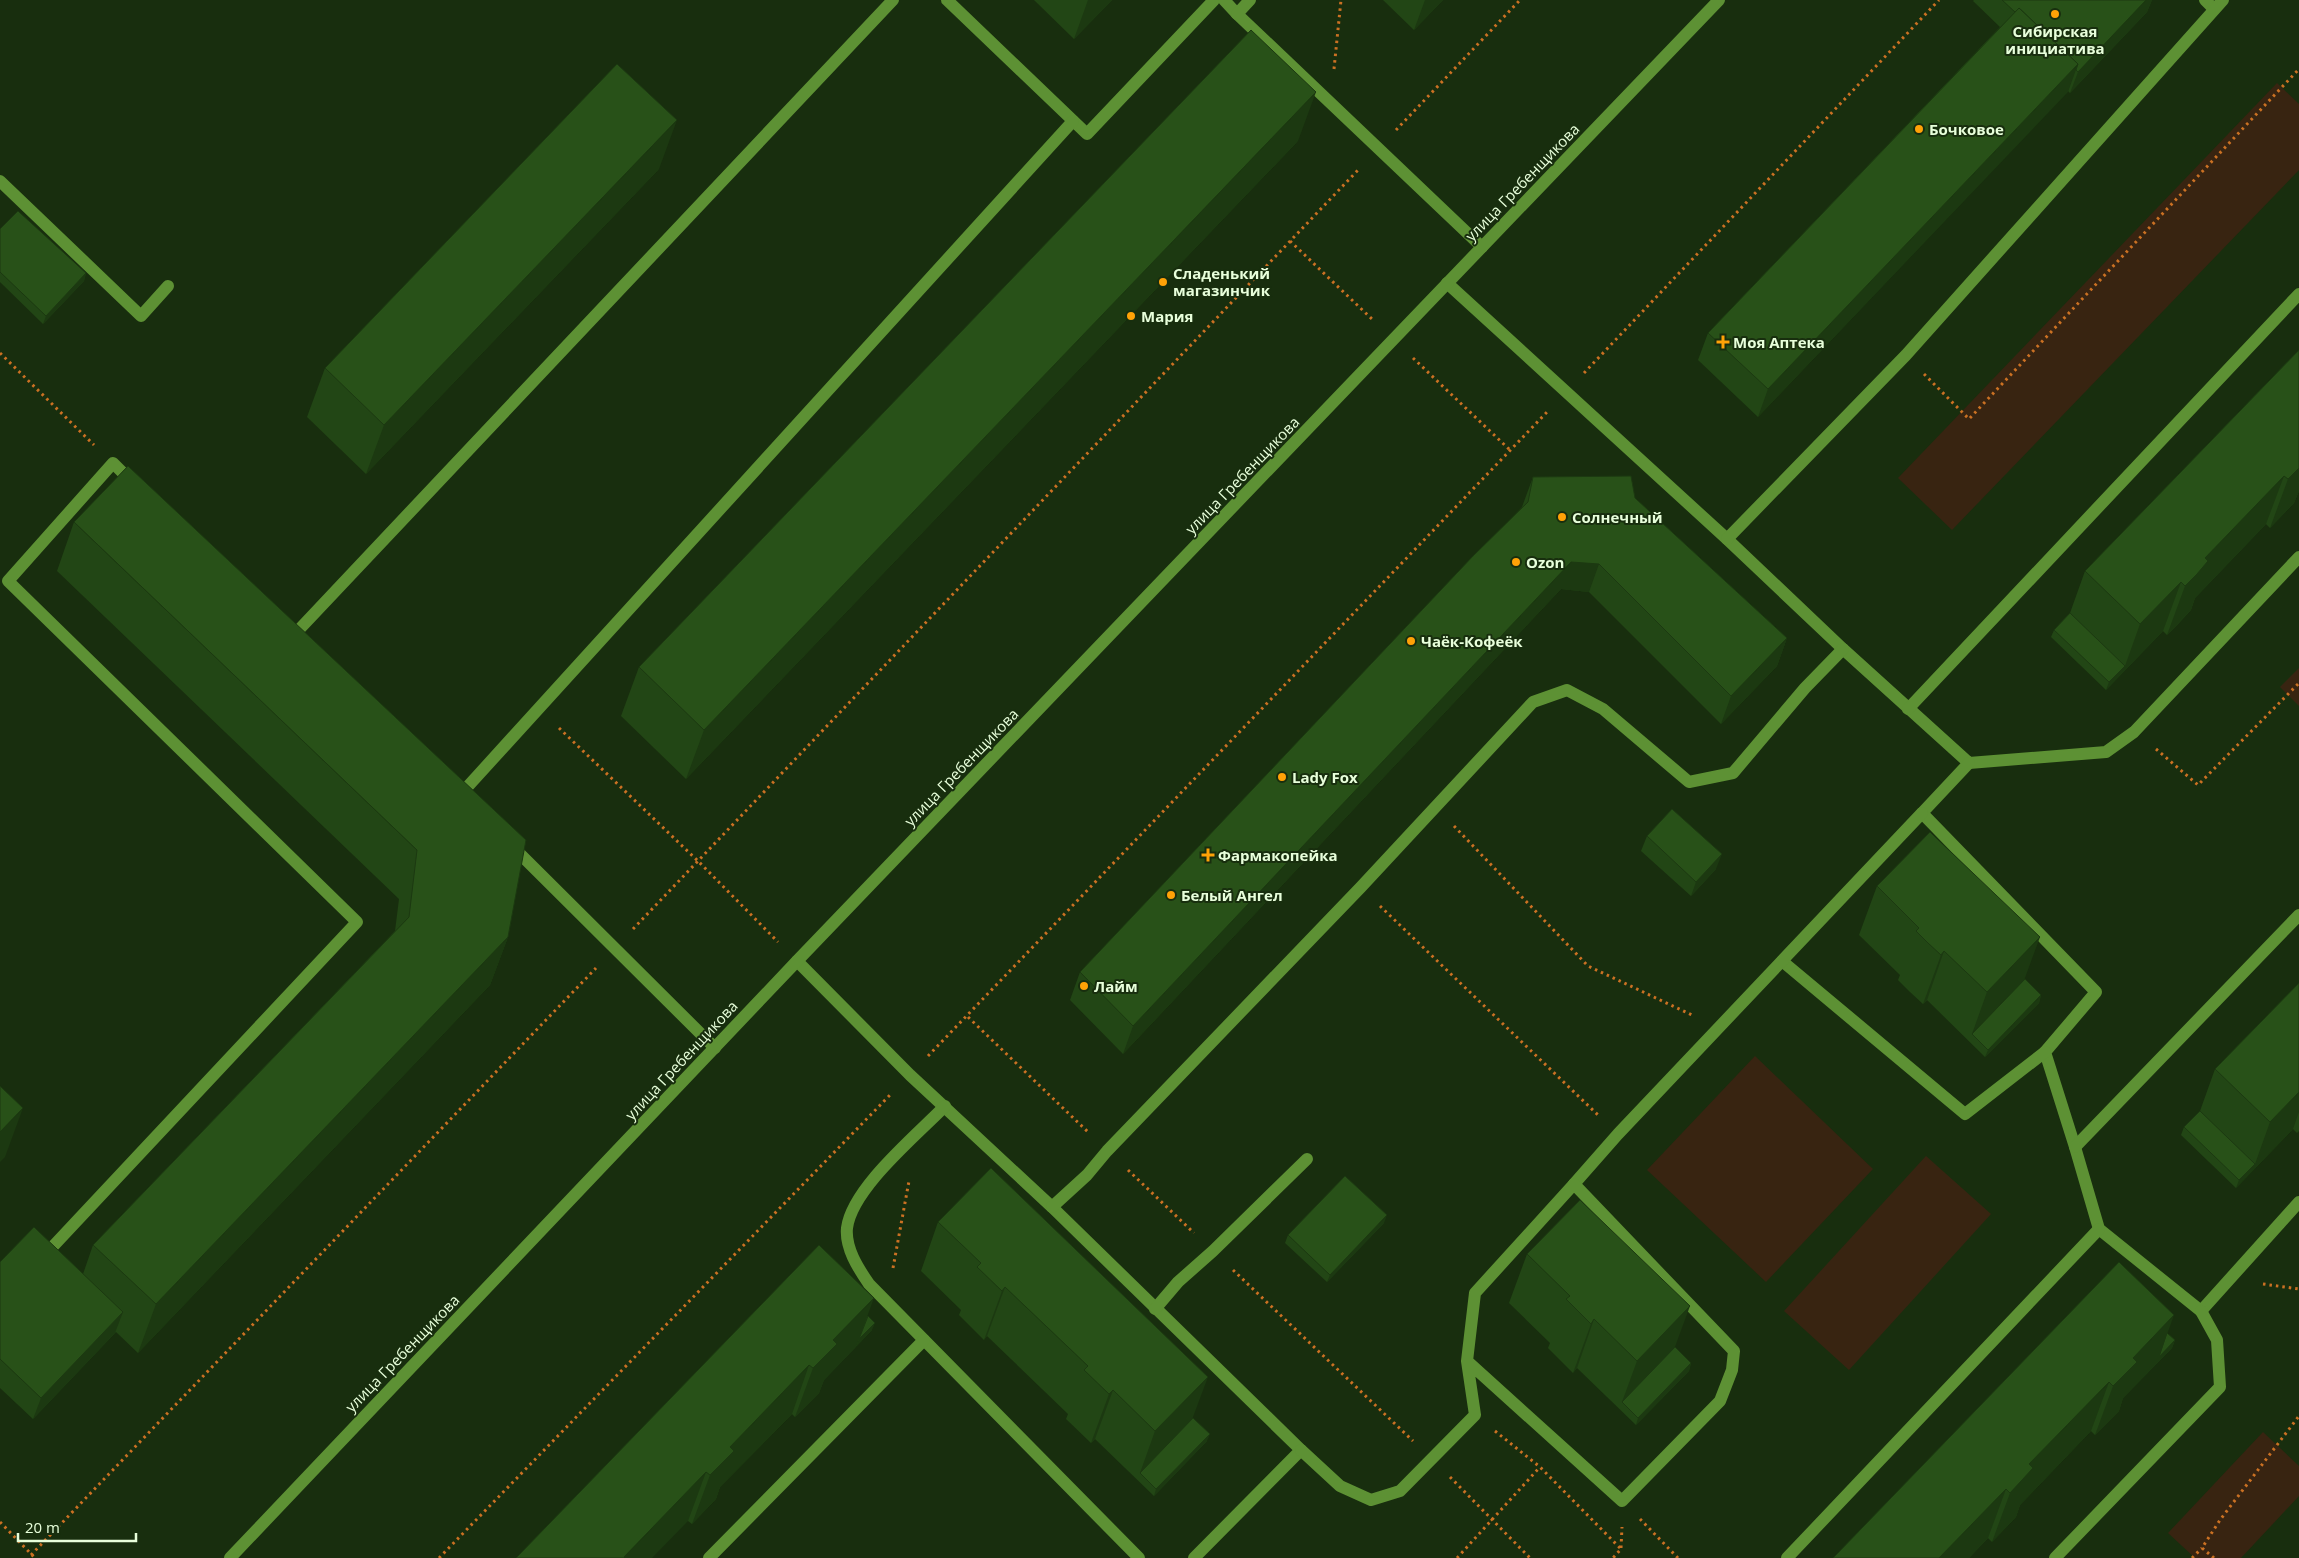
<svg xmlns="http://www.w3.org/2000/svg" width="2299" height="1558" viewBox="0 0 2299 1558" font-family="'Open Sans',sans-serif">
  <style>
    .green { fill: #382411 }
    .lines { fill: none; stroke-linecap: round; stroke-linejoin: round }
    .path { stroke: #cb7123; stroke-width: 3; stroke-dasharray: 2.5 4; stroke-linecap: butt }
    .minor { stroke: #5d9134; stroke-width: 12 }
    .wall { fill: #224615 }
    .shaded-wall { fill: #1c3911 }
    .building { fill: #285118; stroke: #1c3911 }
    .poi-dot { fill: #ffa207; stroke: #182e0e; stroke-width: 2 }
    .labels { text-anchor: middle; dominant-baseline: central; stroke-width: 4; stroke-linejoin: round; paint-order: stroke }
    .poi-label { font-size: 15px; font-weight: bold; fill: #e8ffdb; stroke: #182e0e; text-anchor: start }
    .street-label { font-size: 15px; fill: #e8ffdb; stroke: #182e0e }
  </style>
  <rect width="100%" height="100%" fill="#182e0e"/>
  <!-- green -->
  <g class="green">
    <path d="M 2277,83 L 2299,104 L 2299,170 L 1952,530 L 1898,478 Z"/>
    <path d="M 2299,668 L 2299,706 L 2280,687 Z"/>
    <path d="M 1755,1056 L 1873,1169 L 1766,1282 L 1647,1170 Z"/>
    <path d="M 1926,1156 L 1991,1214 L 1849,1370 L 1784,1311 Z"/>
    <path d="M 2263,1432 L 2299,1466 L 2299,1496 L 2241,1558 L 2195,1558 L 2168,1533 Z"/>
  </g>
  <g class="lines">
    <!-- path -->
    <g class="path">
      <path d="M 1334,69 L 1341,0"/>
      <path d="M 1396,130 L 1520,0"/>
      <path d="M 1290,241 L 1374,321"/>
      <path d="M 0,353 L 94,445"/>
      <path d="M 1413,358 L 1511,451"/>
      <path d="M 1584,373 L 1939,0"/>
      <path d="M 1924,374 L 1969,419 L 2299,69"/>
      <path d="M 559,728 L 698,861 L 778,942"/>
      <path d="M 2156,749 L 2198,785 L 2299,683"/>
      <path d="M 1454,826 L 1588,966 L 1692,1015"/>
      <path d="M 1380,906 L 1599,1116"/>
      <path d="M 633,929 L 1359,169"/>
      <path d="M 968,1017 L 1089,1133"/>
      <path d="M 928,1056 L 1547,412"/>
      <path d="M 1128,1170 L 1194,1233"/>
      <path d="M 893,1268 L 909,1181"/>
      <path d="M 1233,1270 L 1413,1441"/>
      <path d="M 2263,1284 L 2299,1289"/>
      <path d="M 1495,1431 L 1540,1467 L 1621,1549 L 1613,1558"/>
      <path d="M 1450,1477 L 1530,1558"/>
      <path d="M 1640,1519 L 1678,1558"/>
      <path d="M 0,1522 L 35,1558"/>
      <path d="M 1621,1548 L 1622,1527"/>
      <path d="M 31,1555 L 596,968"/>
      <path d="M 439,1558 L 890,1095"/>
      <path d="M 1457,1558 L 1540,1467"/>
      <path d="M 2192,1558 L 2202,1548"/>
      <path d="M 2214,1558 L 2202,1548 L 2220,1520 L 2299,1416"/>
    </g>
    <!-- minor -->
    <g class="minor">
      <path d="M 947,0 L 1087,134 L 1214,0"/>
      <path d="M 1224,0 L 1237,14"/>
      <path d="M 1250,0 L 1237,14 L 1482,247"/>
      <path d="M 2205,0 L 2214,9"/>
      <path d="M 0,181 L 141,316 L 168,286"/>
      <path d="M 1447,283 L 1727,539 L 1843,649 L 1969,763 L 2106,752 L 2134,732 L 2299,557"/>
      <path d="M 1727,539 L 1906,355 L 2223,0"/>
      <path d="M 293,636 L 893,0"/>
      <path d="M 1908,709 L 2299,294"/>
      <path d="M 1969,763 L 1922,813 L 2096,992 L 2045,1052 L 2075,1147 L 2099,1229 L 2201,1311 L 2299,1202"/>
      <path d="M 460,795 L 1073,121"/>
      <path d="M 511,845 L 715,1048"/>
      <path d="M 797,961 L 910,1075 L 1052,1207 L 1301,1450 L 1194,1558"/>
      <path d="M 1782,961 L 1965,1114 L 2045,1052"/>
      <path d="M 945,1106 C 917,1135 852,1188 847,1228 C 845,1248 858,1268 869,1284 L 1139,1558"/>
      <path d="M 2075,1147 L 2299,915"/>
      <path d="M 1574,1184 L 1618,1134 L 1922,813"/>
      <path d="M 1052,1207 L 1087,1175 L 1107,1151 L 1361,887 L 1533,702 L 1567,690 L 1603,709 L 1689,782 L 1733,773 L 1805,688 L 1843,649"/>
      <path d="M 43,1257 L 357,922 L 8,581 L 113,463 L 134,484"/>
      <path d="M 1155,1309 L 1178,1282 L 1213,1251 L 1307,1159"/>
      <path d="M 1301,1450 L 1340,1486 L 1371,1500 L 1400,1491 L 1475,1415 L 1467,1361 L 1475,1293 L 1574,1184 L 1734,1351 L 1732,1370 L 1720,1401 L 1622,1501 L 1467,1361"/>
      <path d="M 230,1558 L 797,961 L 1719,0"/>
      <path d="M 709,1558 L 924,1340"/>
      <path d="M 1787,1558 L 2099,1229"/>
      <path d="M 2055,1558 L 2220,1387 L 2217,1340 L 2201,1311"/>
    </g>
  </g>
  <!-- wall -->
  <g class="wall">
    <path d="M 1034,0 L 1112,0 L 1074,39 Z"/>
    <path d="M 1383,0 L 1443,0 L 1414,30 Z"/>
    <path d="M 1974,0 L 2152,0 L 2147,12 L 2070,93 L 2068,91 L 1758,417 L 1698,360 L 1708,333 L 2000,27 L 1973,1 Z"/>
    <path d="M 1298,141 L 686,779 L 621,716 L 639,667 Z"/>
    <path d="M 659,169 L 366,474 L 307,417 L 325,368 Z"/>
    <path d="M 0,229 L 86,273 L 84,281 L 43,324 L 0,282 Z"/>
    <path d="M 2299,350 L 2299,491 L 2294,503 L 2270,528 L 2266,524 L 2195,598 L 2191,610 L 2179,623 L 2167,635 L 2163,631 L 2106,690 L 2051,637 L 2054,630 L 2070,613 L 2085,571 Z"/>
    <path d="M 1533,477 L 1635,498 L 1787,638 L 1777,666 L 1721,724 L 1589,592 L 1561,589 L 1123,1054 L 1070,1000 L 1080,972 L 1522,507 Z"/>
    <path d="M 74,522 L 508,937 L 490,985 L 138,1353 L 116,1332 L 33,1419 L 0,1388 L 0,1262 L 83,1274 L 93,1245 L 395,931 L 399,899 L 57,571 Z"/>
    <path d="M 1647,836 L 1716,869 L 1691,896 L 1641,851 Z"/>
    <path d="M 1877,886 L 2025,979 L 2041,995 L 2039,1003 L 1985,1057 L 1927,1000 L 1923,1004 L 1910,992 L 1898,980 L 1900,975 L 1859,935 Z"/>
    <path d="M 2299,983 L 2299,1131 L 2297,1133 L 2293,1129 L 2236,1188 L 2181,1135 L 2184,1127 L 2200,1111 L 2215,1069 Z"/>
    <path d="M 938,1222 L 1193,1418 L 1207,1441 L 1154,1496 L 1095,1439 L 1091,1443 L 1066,1419 L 1068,1414 L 987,1336 L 984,1340 L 959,1315 L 961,1310 L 921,1271 Z"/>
    <path d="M 1384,1223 L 1327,1282 L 1285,1243 L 1288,1235 Z"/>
    <path d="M 1527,1254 L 1675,1347 L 1691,1363 L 1689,1371 L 1636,1425 L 1577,1368 L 1573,1373 L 1548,1348 L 1550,1343 L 1509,1303 Z"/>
    <path d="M 868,1316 L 872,1330 L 824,1380 L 819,1393 L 795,1417 L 792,1414 L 720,1487 L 716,1499 L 692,1524 L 688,1521 L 516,1558 Z"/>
    <path d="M 2167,1333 L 2175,1340 L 2172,1348 L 2123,1398 L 2119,1411 L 2095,1435 L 2091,1431 L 2020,1505 L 2016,1517 L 1992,1542 L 1988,1538 L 1969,1558 L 1833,1558 Z"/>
  </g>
  <!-- shaded-wall -->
  <g class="shaded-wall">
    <path d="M 1088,0 L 1112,0 L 1074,39 Z"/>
    <path d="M 1425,0 L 1443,0 L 1414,30 Z"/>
    <path d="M 2146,0 L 2152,0 L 2147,12 L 2070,93 L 2078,72 Z"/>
    <path d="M 2078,64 L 2068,92 L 1758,417 L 1768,389 Z"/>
    <path d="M 1316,92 L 1298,141 L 686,779 L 704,730 Z"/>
    <path d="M 677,120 L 659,169 L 366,474 L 384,425 Z"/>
    <path d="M 86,273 L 84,281 L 43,324 L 46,316 Z"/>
    <path d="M 2299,468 L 2299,491 L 2294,503 L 2270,528 L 2288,479 Z"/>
    <path d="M 2284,476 L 2266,524 L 2195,598 L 2191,610 L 2167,635 L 2185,586 L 2205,558 Z"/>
    <path d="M 1571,562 L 1599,564 L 1589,592 L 1561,589 L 1123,1054 L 1133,1026 Z"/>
    <path d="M 2181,582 L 2163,631 L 2106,690 L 2109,682 L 2125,666 L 2140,624 Z"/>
    <path d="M 1787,638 L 1777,666 L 1721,724 L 1731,696 Z"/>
    <path d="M 1722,854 L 1716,869 L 1691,896 L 1696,882 Z"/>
    <path d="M 508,937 L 490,985 L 138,1353 L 156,1304 Z"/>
    <path d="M 2040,937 L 2022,986 L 1972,1034 L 1987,992 Z"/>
    <path d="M 1944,951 L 1927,1000 L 1923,1004 L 1941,955 Z"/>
    <path d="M 2041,995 L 2039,1003 L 1985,1057 L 1988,1050 Z"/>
    <path d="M 2299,1092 L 2299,1112 L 2293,1129 L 2236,1188 L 2239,1180 L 2255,1164 L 2270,1122 Z"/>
    <path d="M 23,1108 L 5,1157 L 0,1162 L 0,1132 Z"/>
    <path d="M 1387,1215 L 1384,1223 L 1327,1282 L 1330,1275 Z"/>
    <path d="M 1005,1287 L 987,1336 L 984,1340 L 1002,1291 Z"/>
    <path d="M 874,1298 L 856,1347 L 824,1380 L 819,1393 L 795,1417 L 813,1368 L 833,1340 Z"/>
    <path d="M 1690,1306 L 1672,1355 L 1622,1402 L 1637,1361 Z"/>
    <path d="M 123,1312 L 115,1333 L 33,1419 L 41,1398 Z"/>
    <path d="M 2174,1315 L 2159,1357 L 2175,1340 L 2172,1348 L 2123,1398 L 2119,1411 L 2095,1435 L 2113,1386 L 2133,1358 Z"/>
    <path d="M 1594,1319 L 1577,1368 L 1573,1373 L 1591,1324 Z"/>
    <path d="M 875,1323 L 872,1330 L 856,1347 L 859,1339 Z"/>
    <path d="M 1691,1363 L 1689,1371 L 1636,1425 L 1638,1418 Z"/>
    <path d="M 809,1365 L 792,1414 L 720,1487 L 716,1499 L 692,1524 L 710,1475 L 730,1447 Z"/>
    <path d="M 1208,1377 L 1190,1425 L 1140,1473 L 1155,1431 Z"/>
    <path d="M 2109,1382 L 2091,1431 L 2020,1505 L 2016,1517 L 1992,1542 L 2010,1493 L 2029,1464 Z"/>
    <path d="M 1113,1390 L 1095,1439 L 1091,1443 L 1109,1394 Z"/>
    <path d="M 1210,1434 L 1207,1441 L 1154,1496 L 1156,1489 Z"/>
    <path d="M 706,1472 L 688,1521 L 652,1558 L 623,1558 Z"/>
    <path d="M 2006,1489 L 1988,1538 L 1969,1558 L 1939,1558 Z"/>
  </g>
  <!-- building -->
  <g class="building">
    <path d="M 2002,0 L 2146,0 L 2078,72 L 2076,70 L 2078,64 L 2019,8 L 2015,12 Z"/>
    <path d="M 2019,8 L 2078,64 L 1768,389 L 1708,333 Z"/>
    <path d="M 1251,30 L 1316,92 L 704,730 L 639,667 Z"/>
    <path d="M 617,64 L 677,120 L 384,425 L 325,368 Z"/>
    <path d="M 18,211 L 86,273 L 46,316 L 0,272 L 0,229 Z"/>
    <path d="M 2299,350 L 2299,468 L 2288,479 L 2284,476 L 2205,558 L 2208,561 L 2197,574 L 2185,586 L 2181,582 L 2140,624 L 2085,571 Z"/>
    <path d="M 128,466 L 526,840 L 508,937 L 156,1304 L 93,1245 L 409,917 L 417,850 L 74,522 Z"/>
    <path d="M 1631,476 L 1635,498 L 1787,638 L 1731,696 L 1599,564 L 1571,562 L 1133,1026 L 1080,972 L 1473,556 L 1528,502 L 1533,477 Z"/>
    <path d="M 2070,613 L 2125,666 L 2109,682 L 2054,630 Z"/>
    <path d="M 1672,809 L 1722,854 L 1696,882 L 1647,836 Z"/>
    <path d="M 1930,832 L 2040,937 L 1987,992 L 1944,951 L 1941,955 L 1928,943 L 1916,931 L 1919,928 L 1877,886 Z"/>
    <path d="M 2025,979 L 2041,995 L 1988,1050 L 1972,1034 Z"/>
    <path d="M 2299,983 L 2299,1092 L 2270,1122 L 2215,1069 Z"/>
    <path d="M 0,1086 L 23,1108 L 0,1132 Z"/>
    <path d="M 2200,1111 L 2255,1164 L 2239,1180 L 2184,1127 Z"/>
    <path d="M 991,1168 L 1208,1377 L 1155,1431 L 1113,1390 L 1109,1394 L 1084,1370 L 1088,1366 L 1005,1287 L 1002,1291 L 977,1267 L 981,1263 L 938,1222 Z"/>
    <path d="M 1345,1176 L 1387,1215 L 1330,1275 L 1288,1235 Z"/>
    <path d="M 1580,1200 L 1690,1306 L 1637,1361 L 1594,1319 L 1591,1324 L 1566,1299 L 1570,1296 L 1527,1254 Z"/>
    <path d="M 34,1227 L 123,1312 L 41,1398 L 0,1359 L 0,1262 Z"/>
    <path d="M 819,1245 L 874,1298 L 833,1340 L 837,1344 L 813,1368 L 809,1365 L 730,1447 L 734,1451 L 710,1475 L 706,1472 L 624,1557 L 625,1558 L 516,1558 Z"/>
    <path d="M 2119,1262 L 2174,1315 L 2133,1358 L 2137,1362 L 2113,1386 L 2109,1382 L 2029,1464 L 2033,1468 L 2022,1480 L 2010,1493 L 2006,1489 L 1939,1558 L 1833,1558 Z"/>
    <path d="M 868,1316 L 875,1323 L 859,1339 Z"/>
    <path d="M 2167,1333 L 2175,1340 L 2159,1357 Z"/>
    <path d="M 1675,1347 L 1691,1363 L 1638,1418 L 1622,1402 Z"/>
    <path d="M 1193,1418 L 1210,1434 L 1156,1489 L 1140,1473 Z"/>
  </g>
  <!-- markers -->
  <g class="poi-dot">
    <circle cx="2055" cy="14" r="5"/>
    <circle cx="1919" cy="129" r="5"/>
    <circle cx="1163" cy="282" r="5"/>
    <circle cx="1131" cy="316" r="5"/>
    <path d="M1720.5 334.5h5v5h5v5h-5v5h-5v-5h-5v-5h5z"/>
    <circle cx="1562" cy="517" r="5"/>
    <circle cx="1516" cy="562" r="5"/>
    <circle cx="1411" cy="641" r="5"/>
    <circle cx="1282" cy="777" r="5"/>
    <path d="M1205.5 847.5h5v5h5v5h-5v5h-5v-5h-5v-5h5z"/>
    <circle cx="1171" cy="895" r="5"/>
    <circle cx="1084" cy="986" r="5"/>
  </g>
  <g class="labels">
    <!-- poi labels -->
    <g class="poi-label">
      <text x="2055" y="31" text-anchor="middle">Сибирская<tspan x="2055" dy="17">инициатива</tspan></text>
      <text x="1929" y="129">Бочковое</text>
      <text x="1173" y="273">Сладенький<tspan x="1173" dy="17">магазинчик</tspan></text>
      <text x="1141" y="316">Мария</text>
      <text x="1733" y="342">Моя Аптека</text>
      <text x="1572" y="517">Солнечный</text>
      <text x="1526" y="562">Ozon</text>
      <text x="1421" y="641">Чаёк-Кофеёк</text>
      <text x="1292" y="777">Lady Fox</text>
      <text x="1218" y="855">Фармакопейка</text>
      <text x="1181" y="895">Белый Ангел</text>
      <text x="1094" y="986">Лайм</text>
    </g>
    <!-- street labels -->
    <g class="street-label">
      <text transform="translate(1522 182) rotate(-46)">улица Гребенщикова</text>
      <text transform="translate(1242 475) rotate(-46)">улица Гребенщикова</text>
      <text transform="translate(961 767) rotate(-46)">улица Гребенщикова</text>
      <text transform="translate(681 1060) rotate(-47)">улица Гребенщикова</text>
      <text transform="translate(402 1353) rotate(-46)">улица Гребенщикова</text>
    </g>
  </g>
  <!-- scale -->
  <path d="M18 1533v8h118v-8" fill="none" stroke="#e8ffdb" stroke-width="2.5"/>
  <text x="25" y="1533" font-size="15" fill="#e8ffdb" stroke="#182e0e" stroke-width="4" paint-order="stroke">20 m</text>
</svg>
